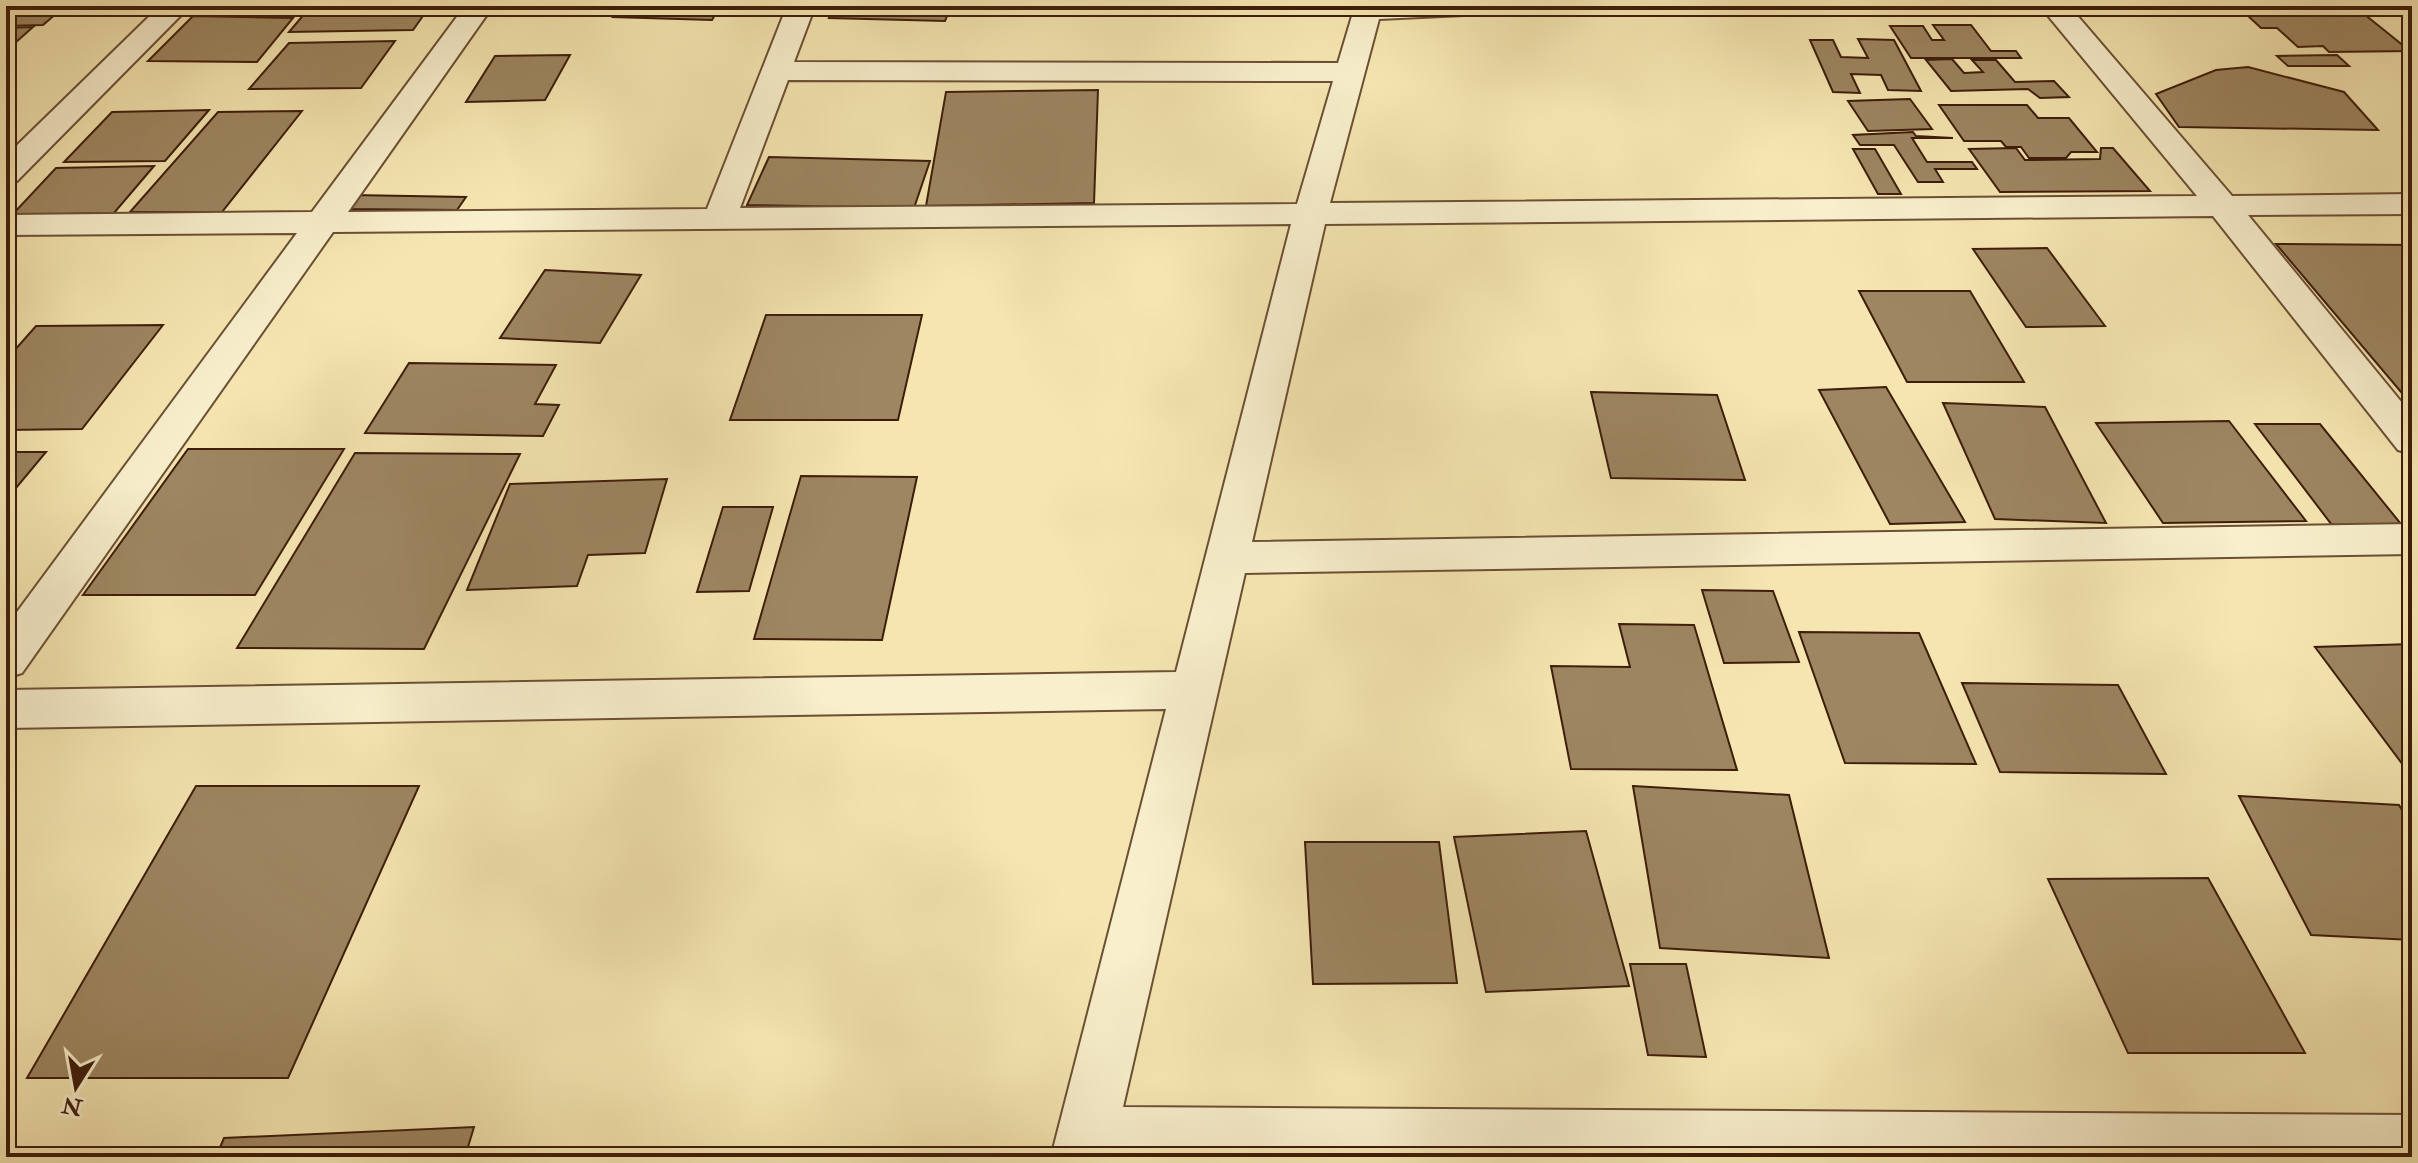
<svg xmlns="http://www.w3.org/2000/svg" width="2418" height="1163" viewBox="0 0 2418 1163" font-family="'IM FELL Double Pica',serif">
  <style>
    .building { fill: #9d8661; stroke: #3e1d0b; stroke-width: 2 }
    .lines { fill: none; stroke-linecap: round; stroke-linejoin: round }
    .minor-casing { stroke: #6c4f34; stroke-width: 4 }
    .minor { fill: #f8efcc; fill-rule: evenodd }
  </style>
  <rect width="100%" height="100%" fill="#f5e6b1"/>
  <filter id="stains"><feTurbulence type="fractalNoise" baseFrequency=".0025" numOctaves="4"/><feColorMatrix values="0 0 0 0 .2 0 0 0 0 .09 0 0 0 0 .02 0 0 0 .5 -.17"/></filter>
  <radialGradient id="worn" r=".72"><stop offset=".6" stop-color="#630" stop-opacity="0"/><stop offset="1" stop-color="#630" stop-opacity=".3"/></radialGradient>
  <!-- building -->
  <g class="building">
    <path d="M 6,6 L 65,6 L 43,25 L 6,26 Z"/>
    <path d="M 311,6 L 430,6 L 413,30 L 289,32 Z"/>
    <path d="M 621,6 L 720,6 L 712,20 L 613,17 Z"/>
    <path d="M 835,6 L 951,6 L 945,21 L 829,18 Z"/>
    <path d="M 965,6 L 1106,6 L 1105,11 L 964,10 Z"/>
    <path d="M 2256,6 L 2351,6 L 2357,11 L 2260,10 Z"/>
    <path d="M 2246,14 L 2364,14 L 2410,51 L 2329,52 L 2323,46 L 2298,47 L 2277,28 L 2261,28 Z"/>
    <path d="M 193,16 L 293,18 L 257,62 L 148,61 Z"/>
    <path d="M 1933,25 L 1971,25 L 1991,51 L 2016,51 L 2021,58 L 1911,58 L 1890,26 L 1923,26 L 1932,40 L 1944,40 Z"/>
    <path d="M 33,27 L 6,51 L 6,28 Z"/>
    <path d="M 1858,39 L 1894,40 L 1921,91 L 1888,90 L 1881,75 L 1851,74 L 1860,93 L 1833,92 L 1810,40 L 1833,40 L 1841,57 L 1868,58 Z"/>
    <path d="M 395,41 L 361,88 L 249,89 L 289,43 Z"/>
    <path d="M 570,55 L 545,100 L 466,102 L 495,56 Z"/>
    <path d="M 2337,55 L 2349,66 L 2288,66 L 2277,56 Z"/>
    <path d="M 1952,59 L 1964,73 L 1983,72 L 1972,60 L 1996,60 L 2015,82 L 2054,81 L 2069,97 L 2040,98 L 2028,89 L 1951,91 L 1926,60 Z"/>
    <path d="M 2248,67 L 2344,92 L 2378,130 L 2179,127 L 2156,94 L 2216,70 Z"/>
    <path d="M 1098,90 L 1094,203 L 926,206 L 946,92 Z"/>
    <path d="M 1910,99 L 1932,129 L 1868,131 L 1848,101 Z"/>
    <path d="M 1939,105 L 2027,105 L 2038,118 L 2069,118 L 2097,152 L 2071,152 L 2066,158 L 2029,158 L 2021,147 L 2006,147 L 2001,141 L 1964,141 Z"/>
    <path d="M 209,110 L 165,161 L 64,162 L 112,112 Z"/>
    <path d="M 302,111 L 222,212 L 130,212 L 218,112 Z"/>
    <path d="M 1913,132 L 1916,136 L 1953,138 L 1912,138 L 1927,162 L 1972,162 L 1977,169 L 1935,169 L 1943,182 L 1918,182 L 1894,145 L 1860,145 L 1853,135 Z"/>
    <path d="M 2016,148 L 2025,160 L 2100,159 L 2101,148 L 2113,148 L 2150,191 L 2000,192 L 1969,149 Z"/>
    <path d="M 1853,149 L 1875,149 L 1901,194 L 1878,194 Z"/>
    <path d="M 769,157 L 930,161 L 914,208 L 747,205 Z"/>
    <path d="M 154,166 L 114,213 L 12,215 L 56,168 Z"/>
    <path d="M 352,195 L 466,197 L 457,210 L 341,209 Z"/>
    <path d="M 2276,244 L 2412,245 L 2412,405 Z"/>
    <path d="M 2047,248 L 2105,326 L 2026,327 L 1973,249 Z"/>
    <path d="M 545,270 L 641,275 L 600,343 L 500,338 Z"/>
    <path d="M 1859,291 L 1970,291 L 2024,382 L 1907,382 Z"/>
    <path d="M 766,315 L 922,315 L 898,420 L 730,420 Z"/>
    <path d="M 163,325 L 82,429 L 6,430 L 6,360 L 36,326 Z"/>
    <path d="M 409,363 L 556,365 L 535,404 L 559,405 L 543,436 L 365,433 Z"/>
    <path d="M 1886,387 L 1965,522 L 1890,524 L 1819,390 Z"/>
    <path d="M 1591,392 L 1717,395 L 1745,480 L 1611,478 Z"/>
    <path d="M 1943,403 L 2045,407 L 2106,523 L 1995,519 Z"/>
    <path d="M 2229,421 L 2306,521 L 2163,523 L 2096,423 Z"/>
    <path d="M 2255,424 L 2320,424 L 2405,529 L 2335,529 Z"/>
    <path d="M 188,449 L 344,449 L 255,595 L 83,595 Z"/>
    <path d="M 6,452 L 46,452 L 6,500 Z"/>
    <path d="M 355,453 L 520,454 L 424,649 L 237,648 Z"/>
    <path d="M 801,476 L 917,477 L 882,640 L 754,639 Z"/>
    <path d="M 667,479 L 645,553 L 588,555 L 577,586 L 467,590 L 510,484 Z"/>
    <path d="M 723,507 L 773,507 L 749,591 L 697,592 Z"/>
    <path d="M 1702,590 L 1773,591 L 1799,662 L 1724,663 Z"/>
    <path d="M 1619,624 L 1694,625 L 1737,770 L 1571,769 L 1551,666 L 1630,667 Z"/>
    <path d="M 1799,632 L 1919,633 L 1976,764 L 1845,763 Z"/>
    <path d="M 2412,644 L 2412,769 L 2406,769 L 2315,647 Z"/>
    <path d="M 1962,683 L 2118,685 L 2166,774 L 2000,772 Z"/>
    <path d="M 196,786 L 419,786 L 288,1078 L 27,1078 Z"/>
    <path d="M 1633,786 L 1789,795 L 1829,958 L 1660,948 Z"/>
    <path d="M 2239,796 L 2399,805 L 2412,827 L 2412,940 L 2311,935 Z"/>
    <path d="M 1586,831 L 1629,986 L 1486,992 L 1454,837 Z"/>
    <path d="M 1305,842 L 1439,842 L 1457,983 L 1313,984 Z"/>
    <path d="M 2208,878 L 2305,1053 L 2128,1053 L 2048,879 Z"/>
    <path d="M 1630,964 L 1686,964 L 1706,1057 L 1648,1055 Z"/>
    <path d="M 474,1127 L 465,1157 L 216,1157 L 224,1138 Z"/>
  </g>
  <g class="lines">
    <defs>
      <g id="minor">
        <path d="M 160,6 L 190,6 L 17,181 L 6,184 L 6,156 Z"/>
        <path d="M 465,6 L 493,6 L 348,212 L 707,209 L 787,6 L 815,6 L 794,62 L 1338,63 L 1355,6 L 1499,6 L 1495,12 L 1485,14 L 1379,19 L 1330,203 L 2197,196 L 2040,6 L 2069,6 L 2232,196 L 2412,194 L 2412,214 L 2248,215 L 2412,415 L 2412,454 L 2398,450 L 2213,216 L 1325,224 L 1252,542 L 2412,524 L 2412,554 L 1245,573 L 1123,1107 L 2412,1115 L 2412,1157 L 1051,1157 L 1166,709 L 6,728 L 6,690 L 1176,672 L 1291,224 L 333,232 L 22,673 L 6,678 L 6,627 L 297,233 L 6,235 L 6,215 L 312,212 ZM 788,80 L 1333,81 L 1297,204 L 740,208 Z"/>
      </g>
    </defs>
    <!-- minor casing -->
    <use href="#minor" class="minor-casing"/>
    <!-- minor -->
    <use href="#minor" class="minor"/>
  </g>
  <!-- margin -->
  <rect width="2418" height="1163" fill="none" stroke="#f5e6b1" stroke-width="32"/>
  <rect x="8" y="8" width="2402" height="1147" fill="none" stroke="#3e1d0b" stroke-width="4"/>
  <rect x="16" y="16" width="2386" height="1131" fill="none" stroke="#3e1d0b" stroke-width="2"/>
  <!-- north arrow -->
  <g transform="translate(76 1087) rotate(191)" stroke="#f8efcc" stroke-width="6" paint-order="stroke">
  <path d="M0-6L14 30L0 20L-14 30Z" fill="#3e1d0b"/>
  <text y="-12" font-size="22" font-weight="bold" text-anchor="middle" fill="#3e1d0b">N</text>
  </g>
  <rect width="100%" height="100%" filter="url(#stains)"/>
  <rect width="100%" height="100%" fill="url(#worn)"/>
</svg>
